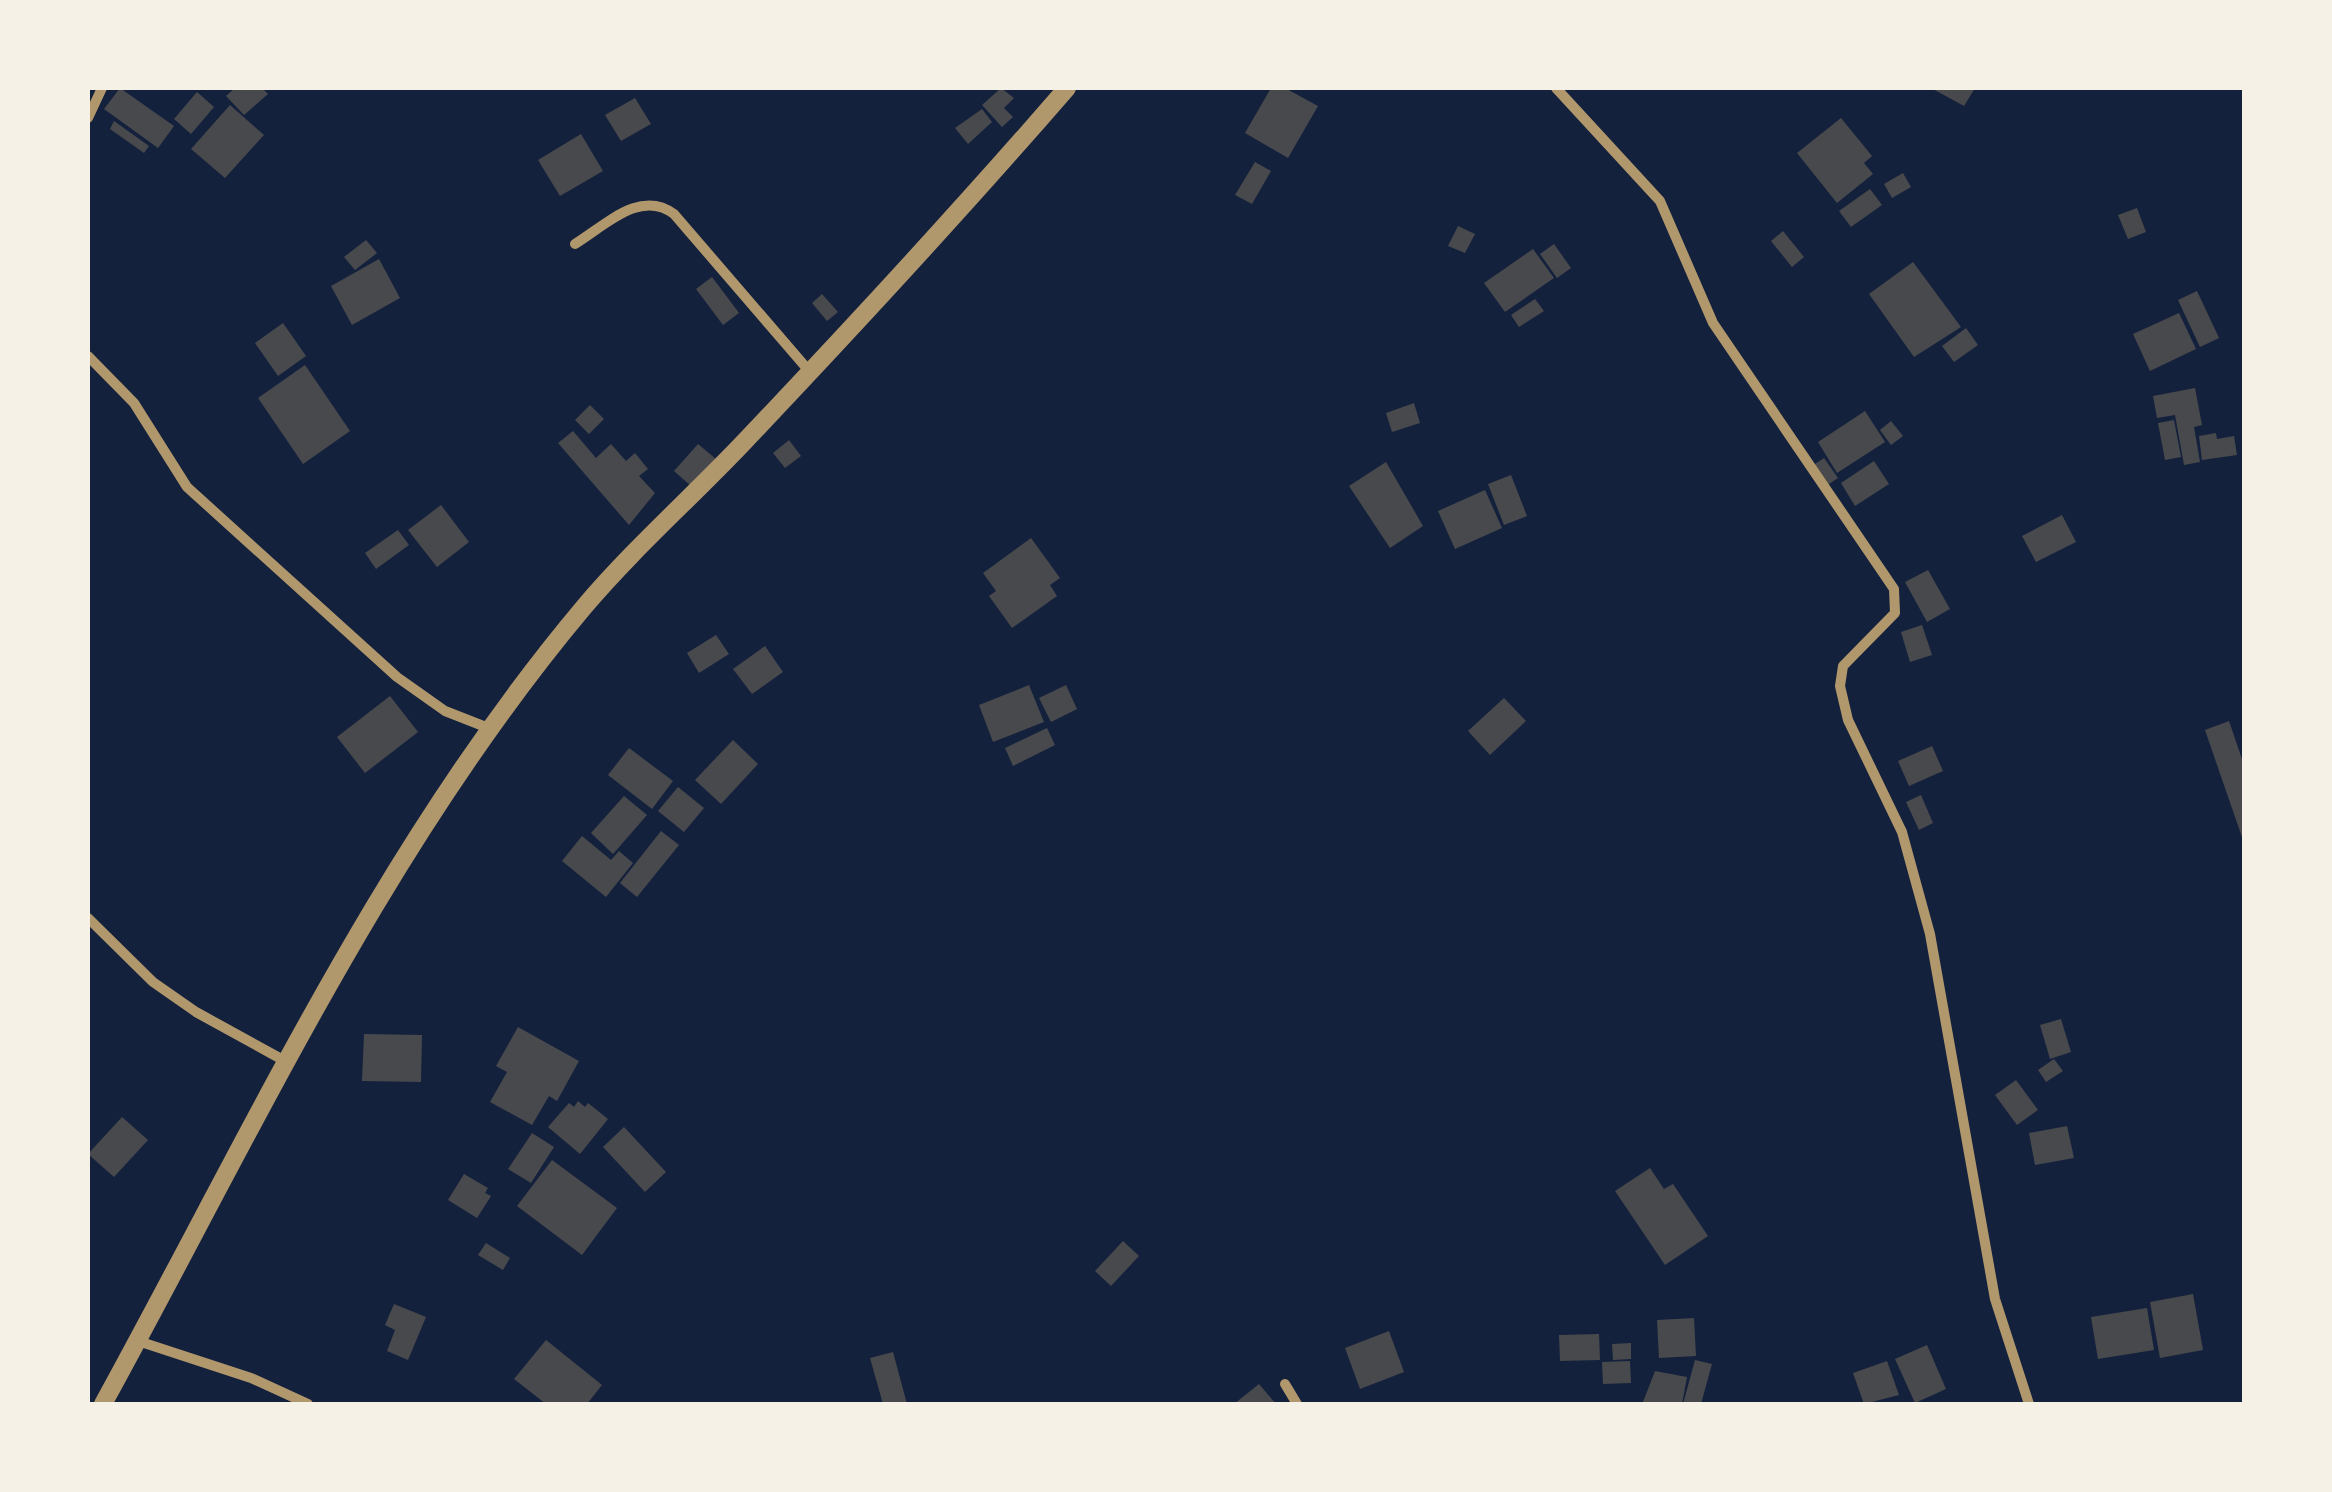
<svg xmlns="http://www.w3.org/2000/svg" width="2332" height="1492" viewBox="0 0 2332 1492" font-family="'Sofia Sans Condensed',sans-serif">
  <style>
    .building { fill: #48494c }
    .lines { fill: none; stroke-linecap: round; stroke-linejoin: round }
    .minor { stroke: #b1986c; stroke-width: 10 }
    .tertiary { stroke: #b1986c; stroke-width: 18 }
  </style>
  <rect width="100%" height="100%" fill="#14213d"/>
  <!-- building -->
  <g class="building">
    <path d="M 120,88 L 174,126 L 158,148 L 104,109 Z"/>
    <path d="M 235,88 L 262,88 L 268,94 L 244,115 L 226,96 Z"/>
    <path d="M 1001,88 L 1014,98 L 1004,108 L 1013,117 L 1002,127 L 982,105 Z"/>
    <path d="M 1271,88 L 1285,88 L 1318,106 L 1288,158 L 1245,133 Z"/>
    <path d="M 1931,88 L 1975,88 L 1964,106 Z"/>
    <path d="M 197,92 L 214,107 L 191,134 L 174,119 Z"/>
    <path d="M 635,98 L 651,124 L 621,141 L 605,115 Z"/>
    <path d="M 230,105 L 264,135 L 225,178 L 191,149 Z"/>
    <path d="M 982,109 L 992,122 L 968,144 L 955,128 Z"/>
    <path d="M 1841,118 L 1872,156 L 1864,163 L 1873,174 L 1837,203 L 1797,153 Z"/>
    <path d="M 114,121 L 149,146 L 144,153 L 110,129 Z"/>
    <path d="M 581,134 L 603,171 L 560,196 L 538,160 Z"/>
    <path d="M 1255,162 L 1271,171 L 1252,204 L 1235,195 Z"/>
    <path d="M 1903,173 L 1911,187 L 1892,198 L 1884,184 Z"/>
    <path d="M 1870,189 L 1882,205 L 1851,227 L 1839,211 Z"/>
    <path d="M 2137,208 L 2146,232 L 2128,239 L 2118,215 Z"/>
    <path d="M 1458,226 L 1475,234 L 1465,253 L 1448,246 Z"/>
    <path d="M 1783,231 L 1804,257 L 1792,267 L 1771,241 Z"/>
    <path d="M 366,240 L 377,253 L 355,270 L 344,257 Z"/>
    <path d="M 1554,244 L 1571,268 L 1557,278 L 1540,254 Z"/>
    <path d="M 1533,249 L 1554,278 L 1505,312 L 1484,283 Z"/>
    <path d="M 379,259 L 400,298 L 352,325 L 331,286 Z"/>
    <path d="M 1913,262 L 1961,327 L 1914,357 L 1869,294 Z"/>
    <path d="M 712,277 L 739,313 L 723,325 L 696,289 Z"/>
    <path d="M 2197,291 L 2219,338 L 2200,347 L 2178,300 Z"/>
    <path d="M 822,294 L 838,312 L 827,321 L 812,303 Z"/>
    <path d="M 1535,299 L 1544,311 L 1519,327 L 1511,315 Z"/>
    <path d="M 2179,313 L 2196,349 L 2150,371 L 2133,334 Z"/>
    <path d="M 283,323 L 306,356 L 278,376 L 255,343 Z"/>
    <path d="M 1966,328 L 1978,345 L 1954,362 L 1942,346 Z"/>
    <path d="M 305,365 L 350,431 L 303,464 L 258,398 Z"/>
    <path d="M 2195,388 L 2202,425 L 2194,427 L 2200,462 L 2184,465 L 2175,415 L 2157,418 L 2153,396 Z"/>
    <path d="M 1414,403 L 1420,423 L 1392,432 L 1386,413 Z"/>
    <path d="M 590,405 L 604,419 L 589,434 L 575,420 Z"/>
    <path d="M 1865,411 L 1885,442 L 1837,473 L 1818,442 Z"/>
    <path d="M 2174,420 L 2181,457 L 2165,460 L 2158,423 Z"/>
    <path d="M 1891,421 L 1903,436 L 1891,445 L 1880,430 Z"/>
    <path d="M 573,431 L 596,458 L 611,444 L 626,461 L 635,453 L 648,469 L 639,476 L 655,493 L 629,525 L 558,443 Z"/>
    <path d="M 2216,433 L 2217,439 L 2234,436 L 2237,455 L 2202,460 L 2199,436 Z"/>
    <path d="M 789,440 L 801,456 L 785,468 L 773,453 Z"/>
    <path d="M 698,444 L 716,459 L 692,487 L 674,471 Z"/>
    <path d="M 1824,458 L 1838,478 L 1826,486 L 1812,466 Z"/>
    <path d="M 1874,461 L 1889,484 L 1855,506 L 1841,483 Z"/>
    <path d="M 1386,462 L 1423,526 L 1390,548 L 1349,486 Z"/>
    <path d="M 1511,475 L 1527,516 L 1504,525 L 1488,484 Z"/>
    <path d="M 1485,490 L 1502,528 L 1455,549 L 1438,511 Z"/>
    <path d="M 441,505 L 469,542 L 437,567 L 408,530 Z"/>
    <path d="M 2062,515 L 2076,542 L 2036,562 L 2022,536 Z"/>
    <path d="M 398,530 L 409,545 L 376,569 L 365,553 Z"/>
    <path d="M 1031,538 L 1060,578 L 1050,585 L 1057,596 L 1012,628 L 989,596 L 996,591 L 983,573 Z"/>
    <path d="M 1928,570 L 1950,609 L 1927,622 L 1905,582 Z"/>
    <path d="M 1922,625 L 1932,655 L 1910,662 L 1901,632 Z"/>
    <path d="M 716,635 L 729,654 L 699,673 L 687,653 Z"/>
    <path d="M 765,646 L 783,672 L 752,694 L 733,669 Z"/>
    <path d="M 1029,685 L 1044,722 L 993,742 L 979,705 Z"/>
    <path d="M 1066,685 L 1077,709 L 1051,722 L 1039,698 Z"/>
    <path d="M 390,696 L 418,732 L 365,773 L 337,737 Z"/>
    <path d="M 1504,698 L 1526,721 L 1490,755 L 1468,731 Z"/>
    <path d="M 2229,721 L 2244,765 L 2244,843 L 2205,730 Z"/>
    <path d="M 1047,728 L 1055,745 L 1013,766 L 1005,748 Z"/>
    <path d="M 733,740 L 758,764 L 721,804 L 695,780 Z"/>
    <path d="M 1932,746 L 1943,771 L 1909,786 L 1898,761 Z"/>
    <path d="M 629,748 L 673,781 L 652,809 L 608,775 Z"/>
    <path d="M 678,787 L 704,808 L 684,832 L 658,811 Z"/>
    <path d="M 1921,795 L 1933,823 L 1919,830 L 1906,802 Z"/>
    <path d="M 624,796 L 647,815 L 613,854 L 591,833 Z"/>
    <path d="M 661,831 L 679,845 L 637,897 L 620,883 Z"/>
    <path d="M 582,836 L 611,860 L 619,851 L 633,863 L 606,897 L 562,861 Z"/>
    <path d="M 2061,1019 L 2071,1052 L 2050,1059 L 2040,1025 Z"/>
    <path d="M 518,1027 L 579,1061 L 557,1101 L 549,1096 L 532,1125 L 490,1102 L 507,1072 L 496,1066 Z"/>
    <path d="M 364,1034 L 422,1035 L 421,1082 L 362,1081 Z"/>
    <path d="M 2054,1059 L 2063,1071 L 2046,1082 L 2038,1070 Z"/>
    <path d="M 2016,1080 L 2038,1110 L 2017,1125 L 1995,1095 Z"/>
    <path d="M 578,1101 L 585,1107 L 588,1103 L 608,1119 L 580,1154 L 548,1127 L 569,1103 L 574,1107 Z"/>
    <path d="M 122,1117 L 148,1140 L 114,1177 L 88,1154 Z"/>
    <path d="M 2067,1126 L 2074,1158 L 2035,1165 L 2029,1133 Z"/>
    <path d="M 624,1127 L 666,1172 L 645,1192 L 603,1147 Z"/>
    <path d="M 532,1133 L 554,1147 L 531,1183 L 508,1169 Z"/>
    <path d="M 552,1160 L 617,1208 L 582,1255 L 517,1206 Z"/>
    <path d="M 1650,1168 L 1664,1189 L 1673,1184 L 1708,1236 L 1665,1265 L 1615,1191 Z"/>
    <path d="M 464,1174 L 488,1188 L 485,1193 L 491,1196 L 477,1218 L 448,1200 Z"/>
    <path d="M 1123,1241 L 1139,1256 L 1111,1286 L 1095,1271 Z"/>
    <path d="M 486,1243 L 510,1258 L 503,1270 L 478,1255 Z"/>
    <path d="M 2193,1294 L 2203,1350 L 2160,1358 L 2150,1302 Z"/>
    <path d="M 394,1304 L 426,1317 L 408,1360 L 387,1351 L 395,1330 L 385,1325 Z"/>
    <path d="M 2147,1308 L 2154,1350 L 2098,1359 L 2091,1317 Z"/>
    <path d="M 1694,1318 L 1696,1356 L 1659,1358 L 1657,1320 Z"/>
    <path d="M 1389,1331 L 1404,1372 L 1360,1389 L 1345,1348 Z"/>
    <path d="M 1599,1334 L 1600,1360 L 1560,1361 L 1559,1335 Z"/>
    <path d="M 546,1340 L 602,1385 L 587,1404 L 546,1404 L 514,1379 Z"/>
    <path d="M 1631,1343 L 1631,1359 L 1613,1360 L 1612,1344 Z"/>
    <path d="M 1927,1345 L 1946,1389 L 1915,1403 L 1895,1359 Z"/>
    <path d="M 893,1352 L 907,1404 L 883,1404 L 870,1358 Z"/>
    <path d="M 1695,1360 L 1712,1364 L 1701,1404 L 1683,1404 Z"/>
    <path d="M 1630,1361 L 1631,1383 L 1603,1384 L 1602,1362 Z"/>
    <path d="M 1887,1361 L 1899,1395 L 1864,1404 L 1853,1373 Z"/>
    <path d="M 1655,1371 L 1687,1377 L 1682,1404 L 1643,1402 Z"/>
    <path d="M 1259,1384 L 1276,1404 L 1234,1404 Z"/>
  </g>
  <g class="lines">
    <!-- minor -->
    <g class="minor">
      <path d="M 1556,88 L 1660,201 L 1713,323 L 1894,589 L 1895,613 L 1843,666 L 1840,686 L 1848,720 L 1902,832 L 1930,934 L 1995,1299 L 2029,1404"/>
      <path d="M 88,118 L 102,88"/>
      <path d="M 575,244 C 606,225 640,189 674,214 L 810,372"/>
      <path d="M 88,356 L 134,403 L 187,487 L 397,677 L 445,711 L 491,729"/>
      <path d="M 88,918 L 153,982 L 196,1012 L 285,1061"/>
      <path d="M 138,1341 L 251,1378 L 308,1404"/>
      <path d="M 1285,1384 L 1297,1404"/>
    </g>
    <!-- tertiary -->
    <path class="tertiary" d="M 103,1404 C 252,1133 383,846 584,607 C 633,549 692,497 745,441 C 854,326 963,208 1067,88"/>
  </g>
  <!-- border -->
  <rect width="2332" height="1492" fill="none" stroke="#f6f1e7" stroke-width="180"/>
</svg>
